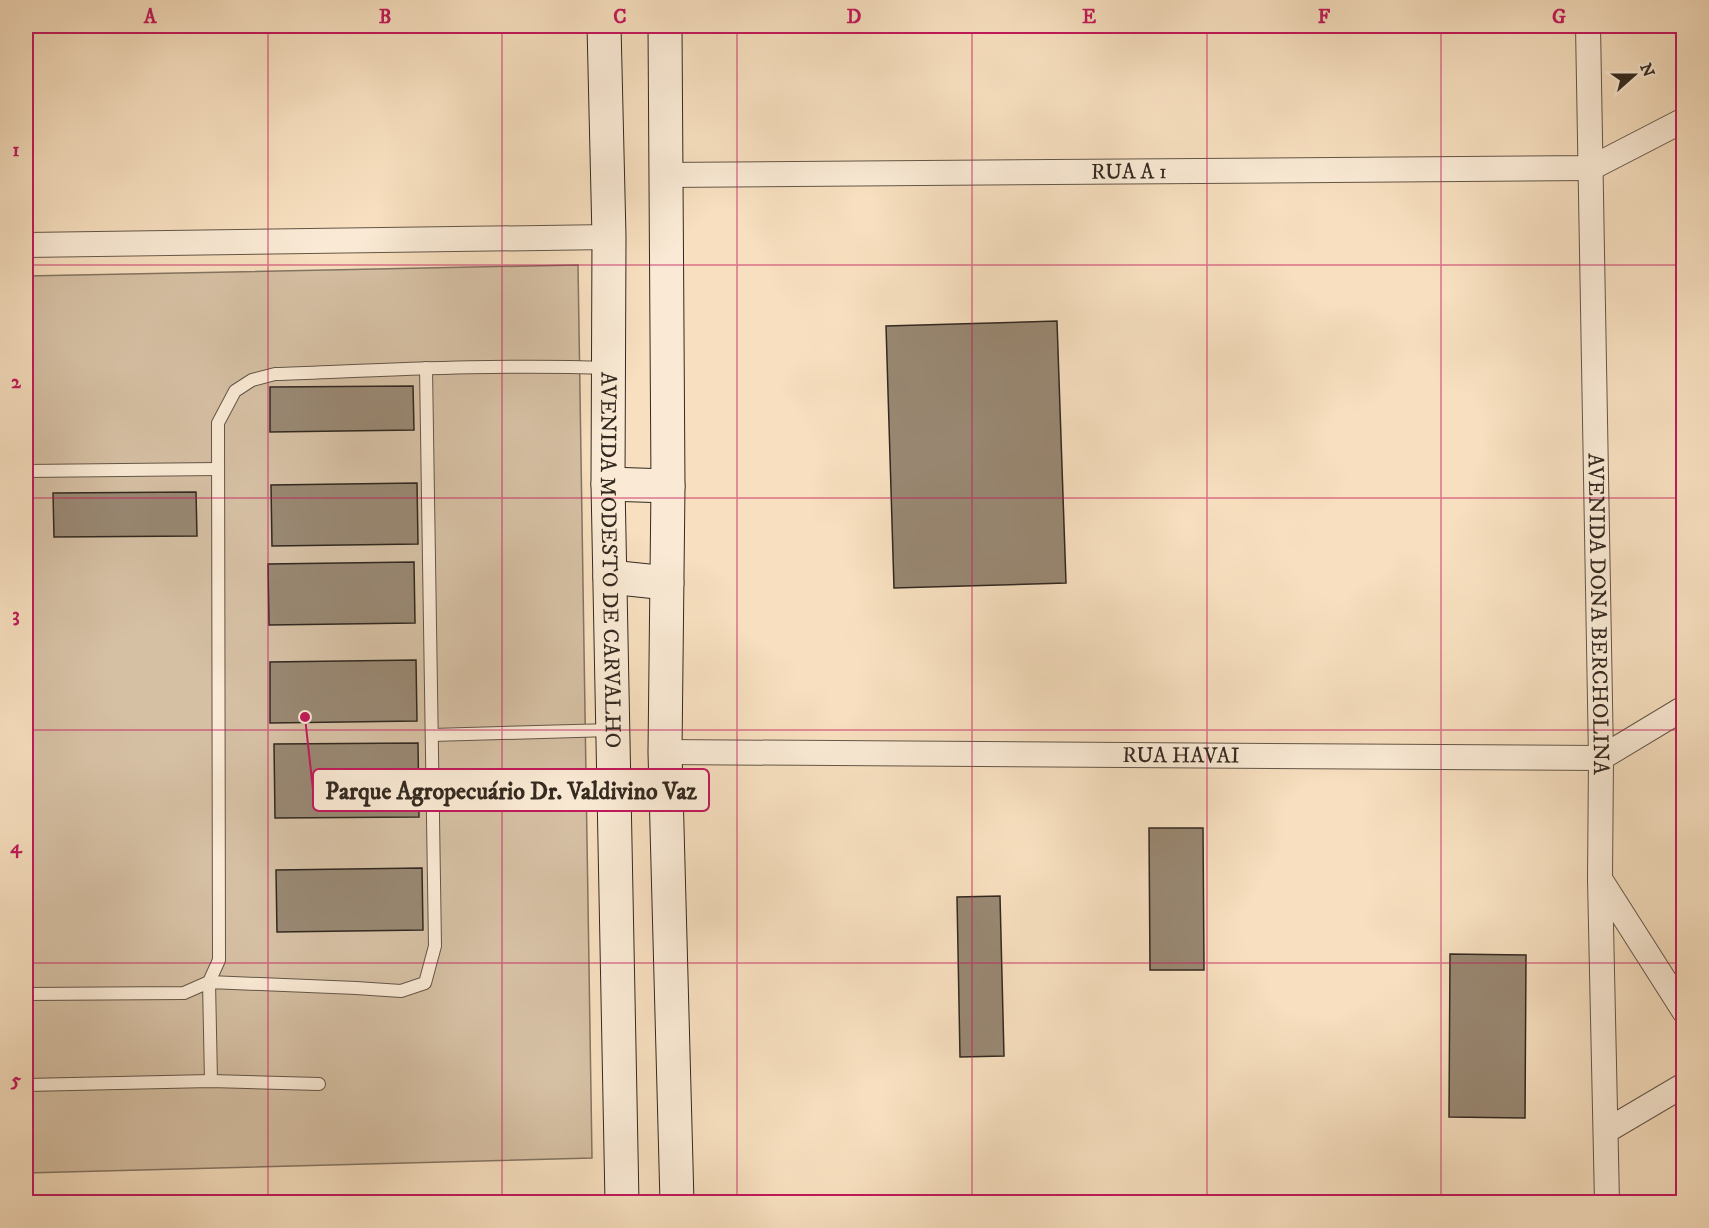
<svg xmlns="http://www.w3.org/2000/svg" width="1709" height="1228" viewBox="0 0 1709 1228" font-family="'IM FELL DW Pica',serif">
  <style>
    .green { fill: #d6c0a4; stroke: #847462; stroke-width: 1.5 }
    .building { fill: #998873; stroke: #332920; stroke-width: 1.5 }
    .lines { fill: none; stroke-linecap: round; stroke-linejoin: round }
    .service-casing { stroke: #645648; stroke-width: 14 }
    .minor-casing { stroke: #645648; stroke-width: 26 }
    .secondary-casing { stroke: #332920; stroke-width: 35 }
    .service { stroke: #faead5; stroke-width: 12 }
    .minor { stroke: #faead5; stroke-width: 24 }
    .secondary { stroke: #faead5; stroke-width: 33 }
    .grid { fill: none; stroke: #c2185b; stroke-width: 1.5; stroke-opacity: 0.55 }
    .labels { text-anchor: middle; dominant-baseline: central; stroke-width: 4.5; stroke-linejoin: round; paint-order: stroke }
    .street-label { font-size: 22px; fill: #332920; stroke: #faead5 }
    .leader { fill: none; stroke: #c2185b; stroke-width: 2 }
    .callout-dot { fill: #c2185b; stroke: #faead5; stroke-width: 2 }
    .callout { fill: #faead5; stroke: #c2185b; stroke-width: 2 }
    .callout-label { font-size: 24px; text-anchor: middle; font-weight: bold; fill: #332920 }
    .neatline { fill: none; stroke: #c2185b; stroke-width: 2 }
    .grid-label { font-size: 20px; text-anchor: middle; font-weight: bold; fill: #c2185b }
  </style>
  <rect width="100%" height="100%" fill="#f7dfbf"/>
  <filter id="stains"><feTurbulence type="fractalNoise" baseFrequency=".00333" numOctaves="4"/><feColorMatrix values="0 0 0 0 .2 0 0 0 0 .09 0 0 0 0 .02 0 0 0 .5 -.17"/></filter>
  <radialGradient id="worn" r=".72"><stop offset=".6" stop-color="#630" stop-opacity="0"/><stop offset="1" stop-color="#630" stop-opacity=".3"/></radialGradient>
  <!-- green -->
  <path class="green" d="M 578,265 L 592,1158 L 26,1173 L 26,276 Z"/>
  <!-- building -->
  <g class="building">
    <path d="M 1057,321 L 1066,583 L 894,588 L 886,326 Z"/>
    <path d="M 413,386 L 414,430 L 270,432 L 270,387 Z"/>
    <path d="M 417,483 L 418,544 L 272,546 L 271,485 Z"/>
    <path d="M 196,492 L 197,536 L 54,537 L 53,493 Z"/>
    <path d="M 414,562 L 415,623 L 269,625 L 268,564 Z"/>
    <path d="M 416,660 L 417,721 L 270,723 L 270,662 Z"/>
    <path d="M 418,743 L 419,817 L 275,818 L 274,744 Z"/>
    <path d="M 1149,828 L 1203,828 L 1204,970 L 1150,970 Z"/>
    <path d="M 422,868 L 423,930 L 277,932 L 276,870 Z"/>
    <path d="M 1000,896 L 1004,1056 L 960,1057 L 957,897 Z"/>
    <path d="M 1450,954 L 1526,955 L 1525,1118 L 1449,1117 Z"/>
  </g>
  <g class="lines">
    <defs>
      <g id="service">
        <path d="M 26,471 L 218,469"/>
        <path d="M 432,735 L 611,730"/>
        <path d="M 26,994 L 184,993 L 209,982 L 219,960 L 218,423 L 235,391 L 252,380 L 275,374 C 386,370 497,364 608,368"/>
        <path d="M 211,1081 L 209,982 L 356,988 L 401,991 L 425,983 L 435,946 L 426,368"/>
        <path d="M 26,1085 L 211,1081 L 319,1084"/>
      </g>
      <g id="minor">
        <path id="s1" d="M 1588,26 L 1601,758 L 1600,879 L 1607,1202"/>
        <path id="s2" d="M 665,175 L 1591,168 L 1684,120"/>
        <path d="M 26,245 L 609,237"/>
        <path id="s3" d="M 665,752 L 1601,758 L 1684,708"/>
        <path d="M 1600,879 L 1684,1011"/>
        <path d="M 1606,1131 L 1684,1085"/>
      </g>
      <g id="secondary">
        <path id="s4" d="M 604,26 L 609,237 L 608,484 L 622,1202"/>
        <path d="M 665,26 L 668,486 L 665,752 L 677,1202"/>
        <path d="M 608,484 L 668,486"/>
        <path d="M 610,577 L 667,583"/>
      </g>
    </defs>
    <!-- service casing -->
    <use href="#service" class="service-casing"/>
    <!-- minor casing -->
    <use href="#minor" class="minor-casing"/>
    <!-- secondary casing -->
    <use href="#secondary" class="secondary-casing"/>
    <!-- service -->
    <use href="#service" class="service"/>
    <!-- minor -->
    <use href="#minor" class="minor"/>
    <!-- secondary -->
    <use href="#secondary" class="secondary"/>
  </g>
  <!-- grid -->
  <path class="grid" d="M 268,26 L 268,1202M 502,26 L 502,1202M 737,26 L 737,1202M 972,26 L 972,1202M 1207,26 L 1207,1202M 1441,26 L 1441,1202M 26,265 L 1684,265M 26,498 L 1684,498M 26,730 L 1684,730M 26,963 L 1684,963"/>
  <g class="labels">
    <!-- street labels -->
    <g class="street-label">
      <text stroke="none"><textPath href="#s2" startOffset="464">RUA A 1</textPath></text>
      <text stroke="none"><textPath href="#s4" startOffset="534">AVENIDA MODESTO DE CARVALHO</textPath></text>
      <text stroke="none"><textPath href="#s1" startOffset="588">AVENIDA DONA BERCHOLINA</textPath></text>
      <text stroke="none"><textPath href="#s3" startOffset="516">RUA HAVAI</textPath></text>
    </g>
  </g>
  <!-- callouts -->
  <path class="leader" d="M305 717L313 790"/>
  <circle class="callout-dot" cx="305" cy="717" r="6"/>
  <rect class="callout" x="313" y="769" width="396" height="42" rx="6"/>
  <g class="callout-label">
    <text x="511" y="799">Parque Agropecuário Dr. Valdivino Vaz</text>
  </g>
  <!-- margin -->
  <rect width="1709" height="1228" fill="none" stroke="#f7dfbf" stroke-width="66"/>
  <!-- north arrow -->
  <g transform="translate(1634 75) rotate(69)" stroke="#faead5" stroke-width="4.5" paint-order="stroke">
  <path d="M0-4.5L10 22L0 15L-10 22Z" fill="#332920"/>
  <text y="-9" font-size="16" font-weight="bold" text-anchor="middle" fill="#332920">N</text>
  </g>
  <rect x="33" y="33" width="1643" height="1162" class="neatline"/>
  <g class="grid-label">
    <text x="150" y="23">A</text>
    <text x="385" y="23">B</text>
    <text x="620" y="23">C</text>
    <text x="854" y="23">D</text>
    <text x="1089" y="23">E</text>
    <text x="1324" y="23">F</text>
    <text x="1559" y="23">G</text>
    <text x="16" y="156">1</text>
    <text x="16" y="388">2</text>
    <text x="16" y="621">3</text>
    <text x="16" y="853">4</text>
    <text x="16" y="1086">5</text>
  </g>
  <rect width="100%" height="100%" filter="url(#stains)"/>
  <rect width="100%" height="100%" fill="url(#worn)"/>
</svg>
